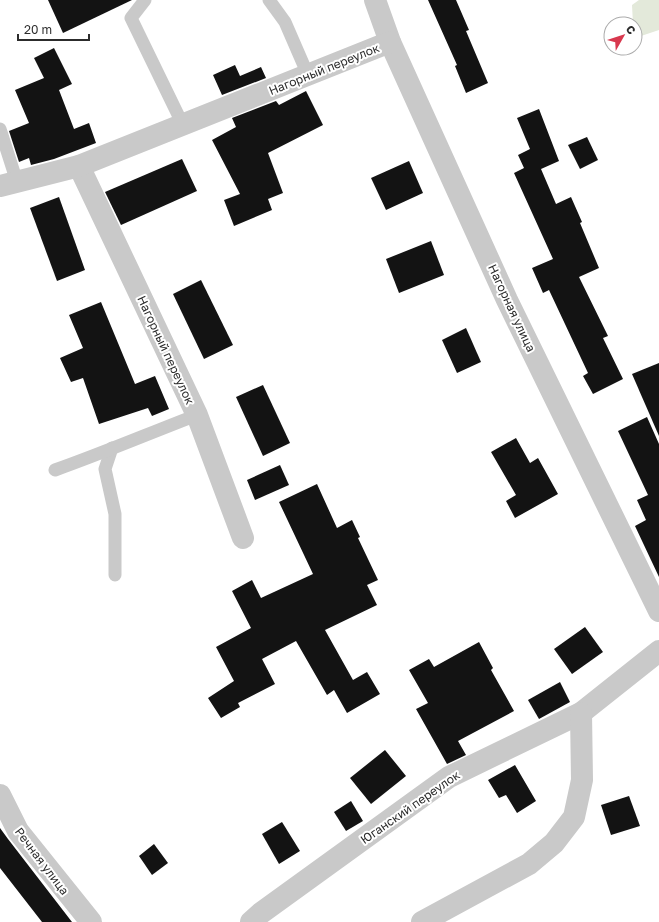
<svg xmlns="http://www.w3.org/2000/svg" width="659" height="922" viewBox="0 0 659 922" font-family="'Golos Text',sans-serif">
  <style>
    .green { fill: #e3e9da }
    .building { fill: #131313 }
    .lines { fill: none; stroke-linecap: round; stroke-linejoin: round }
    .lane { stroke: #c9c9c9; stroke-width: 13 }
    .street { stroke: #c9c9c9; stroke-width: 22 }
    .labels { text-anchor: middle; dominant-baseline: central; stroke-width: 4; stroke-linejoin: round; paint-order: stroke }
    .street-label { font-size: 12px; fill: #2c2c2c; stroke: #fff }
  </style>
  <rect width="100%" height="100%" fill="#fff"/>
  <!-- green -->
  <path class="green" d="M 639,0 L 659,0 L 659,30 L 635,38 L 635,24 L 633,24 L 632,5 Z"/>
  <!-- building -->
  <g class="building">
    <path d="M 48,0 L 132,0 L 63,33 Z"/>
    <path d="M 428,0 L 456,0 L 469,30 L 466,31 L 488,83 L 466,93 L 455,66 L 457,65 Z"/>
    <path d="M 54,48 L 72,84 L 59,90 L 74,129 L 89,123 L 96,143 L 54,159 L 31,165 L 29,158 L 19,162 L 9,131 L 29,123 L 15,90 L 44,78 L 34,58 Z"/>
    <path d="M 235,65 L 240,76 L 261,67 L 266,78 L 222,95 L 213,75 Z"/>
    <path d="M 306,91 L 323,125 L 268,153 L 283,193 L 268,199 L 272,210 L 234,226 L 224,200 L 240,194 L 212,140 L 236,127 L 232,118 L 276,101 L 279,105 Z"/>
    <path d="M 539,109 L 559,161 L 541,169 L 556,204 L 571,197 L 582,222 L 580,223 L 599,268 L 579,277 L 608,336 L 603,338 L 623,379 L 593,394 L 583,376 L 588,373 L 549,290 L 543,293 L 532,268 L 553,259 L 514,173 L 524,168 L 518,155 L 530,149 L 517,118 Z"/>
    <path d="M 587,137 L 598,160 L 580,169 L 568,145 Z"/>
    <path d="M 182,159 L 197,191 L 121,225 L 105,192 Z"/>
    <path d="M 409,161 L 423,193 L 386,210 L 371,178 Z"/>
    <path d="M 59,197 L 85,270 L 57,281 L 30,208 Z"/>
    <path d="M 431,241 L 444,275 L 399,293 L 386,259 Z"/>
    <path d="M 201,280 L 233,345 L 204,359 L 173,294 Z"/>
    <path d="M 101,302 L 135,384 L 155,376 L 169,409 L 152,416 L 148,408 L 99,424 L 83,378 L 71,382 L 60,358 L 83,348 L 69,315 Z"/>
    <path d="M 466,328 L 481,362 L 457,373 L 442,340 Z"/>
    <path d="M 659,363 L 659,436 L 632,374 Z"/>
    <path d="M 263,385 L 290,443 L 263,456 L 236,397 Z"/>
    <path d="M 647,417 L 659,444 L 659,577 L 635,526 L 646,520 L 637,500 L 648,495 L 618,431 Z"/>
    <path d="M 516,438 L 530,463 L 538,458 L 558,494 L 515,518 L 506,501 L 516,495 L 491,452 Z"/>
    <path d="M 280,465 L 289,485 L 255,500 L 247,480 Z"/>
    <path d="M 317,484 L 337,528 L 352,520 L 360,537 L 358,538 L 378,580 L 367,585 L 377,605 L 325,630 L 353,680 L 367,672 L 380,694 L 347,713 L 334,690 L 327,695 L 296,641 L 262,659 L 275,684 L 238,703 L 240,707 L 221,718 L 208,698 L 234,681 L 216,647 L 251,628 L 232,591 L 252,580 L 261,598 L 313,574 L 279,502 Z"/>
    <path d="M 585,627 L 603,652 L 572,674 L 554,649 Z"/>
    <path d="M 479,642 L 493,668 L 491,670 L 514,711 L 458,741 L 466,755 L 447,764 L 416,709 L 428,703 L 409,670 L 429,659 L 434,667 Z"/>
    <path d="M 560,682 L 570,702 L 539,719 L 528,700 Z"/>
    <path d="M 385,750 L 406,776 L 371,804 L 350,778 Z"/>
    <path d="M 515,765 L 536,801 L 517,813 L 506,795 L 499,798 L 488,780 Z"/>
    <path d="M 629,796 L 640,826 L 611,835 L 601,805 Z"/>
    <path d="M 351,801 L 363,821 L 346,831 L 334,812 Z"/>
    <path d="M 282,822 L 300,851 L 279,864 L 262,834 Z"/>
    <path d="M 0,828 L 8,839 L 72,922 L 42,922 L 0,868 Z"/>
    <path d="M 154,844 L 168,863 L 152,875 L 139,856 Z"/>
  </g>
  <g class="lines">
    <!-- lane -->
    <g class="lane">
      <path d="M 145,0 L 131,18 L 183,125"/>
      <path d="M 269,0 L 285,22 L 308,75"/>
      <path d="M 0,129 L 17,182"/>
      <path d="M 112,448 L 105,469 L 115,514 L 115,575"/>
      <path d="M 55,470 C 103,453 150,433 197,415"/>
    </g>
    <!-- street -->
    <g class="street">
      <path d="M 375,0 L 390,42 L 507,300 L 659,611"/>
      <path d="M 79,166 L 197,415 L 243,538"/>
      <path d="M 0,186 L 79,166 L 390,42"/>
      <path d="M 0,795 L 18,831 L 91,922"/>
      <path d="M 251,922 L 261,913 L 449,777 L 581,713 L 659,651"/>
      <path d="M 422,922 L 529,864 L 554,843 L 574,817 L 582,780 L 581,713"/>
    </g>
  </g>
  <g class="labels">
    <!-- street labels -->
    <g class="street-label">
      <text transform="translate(324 69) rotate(-22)">Нагорный переулок</text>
      <text transform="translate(512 308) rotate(65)">Нагорная улица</text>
      <text transform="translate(166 350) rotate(65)">Нагорный переулок</text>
      <text transform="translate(410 807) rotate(-35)">Юганский переулок</text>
      <text transform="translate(42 861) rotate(53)">Речная улица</text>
    </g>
  </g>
  <!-- north arrow -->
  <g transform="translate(623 36) rotate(51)"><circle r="19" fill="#ffffff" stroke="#ababab"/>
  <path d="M0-3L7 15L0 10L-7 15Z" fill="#d8384e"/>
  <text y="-6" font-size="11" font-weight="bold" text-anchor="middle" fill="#2c2c2c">С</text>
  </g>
  <!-- scale -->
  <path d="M18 34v6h71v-6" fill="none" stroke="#2c2c2c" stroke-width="2"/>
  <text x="24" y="34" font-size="12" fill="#2c2c2c" stroke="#ffffff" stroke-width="3" paint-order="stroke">20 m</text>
</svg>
